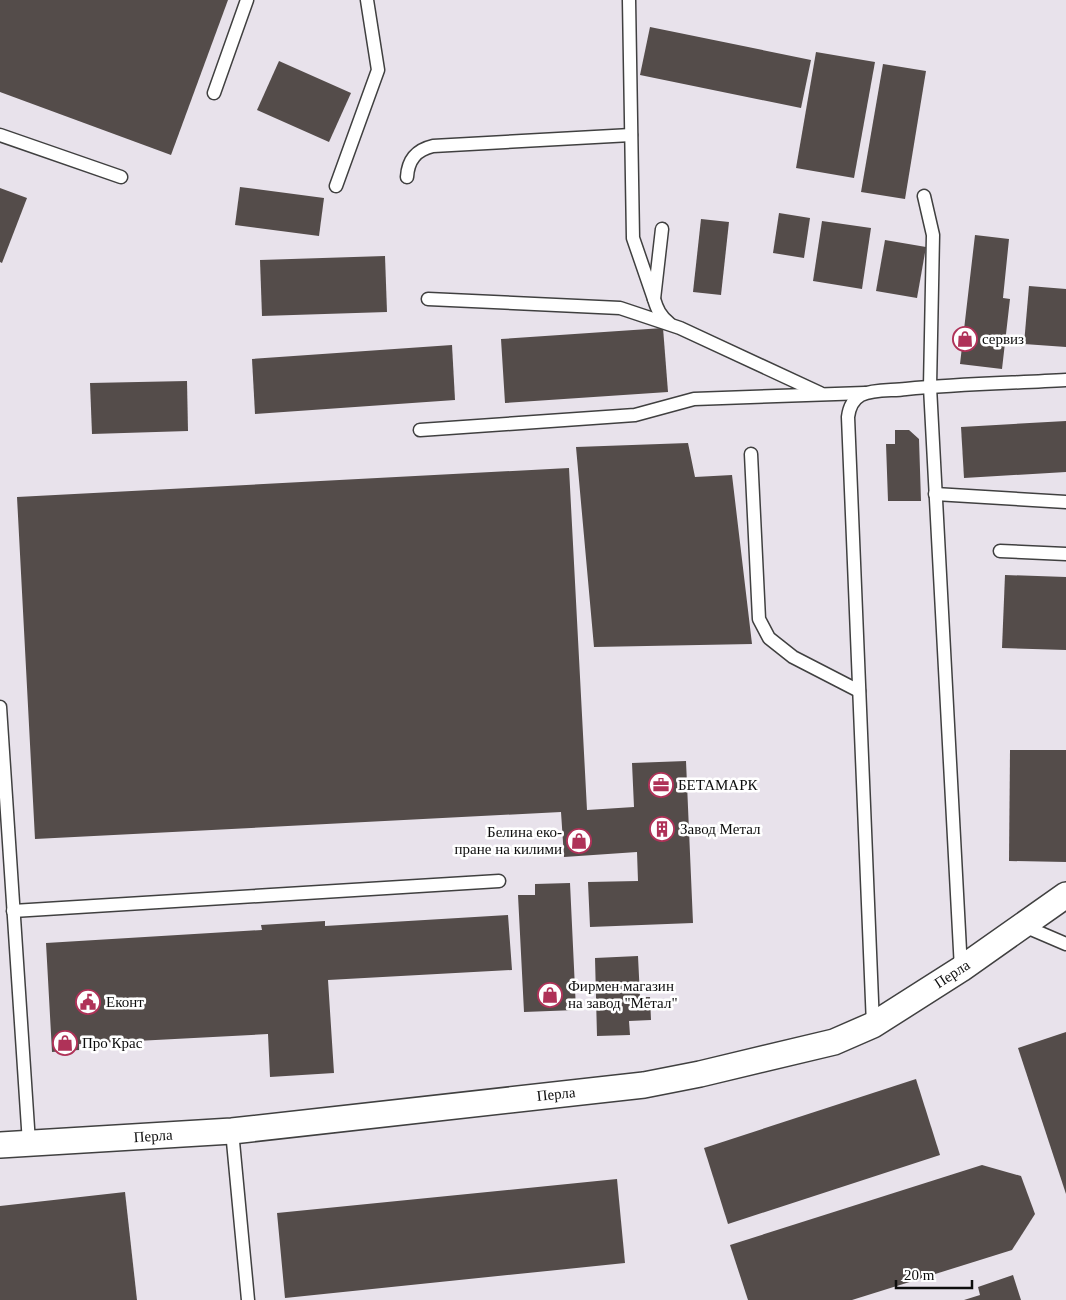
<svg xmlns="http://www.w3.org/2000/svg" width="1066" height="1300" viewBox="0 0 1066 1300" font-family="'Times New Roman',serif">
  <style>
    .industrial { fill: #e8e2eb }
    .building { fill: #544c4a }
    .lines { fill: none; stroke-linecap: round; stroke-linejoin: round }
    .lane-casing { stroke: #404040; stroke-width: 15 }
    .street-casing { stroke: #404040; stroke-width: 28 }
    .lane { stroke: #fff; stroke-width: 12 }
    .street { stroke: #fff; stroke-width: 25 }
    .labels { text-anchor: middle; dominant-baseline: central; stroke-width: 5; stroke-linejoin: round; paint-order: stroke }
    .poi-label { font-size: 15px; fill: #0d0d0d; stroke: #fff; text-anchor: start }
    .street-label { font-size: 15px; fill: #0d0d0d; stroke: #fff }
  </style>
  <rect width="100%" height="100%" fill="#fdf7ee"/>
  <!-- industrial -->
  <rect class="industrial" x="0" y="0" width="1066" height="1300"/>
  <!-- building -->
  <g class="building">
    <path d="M 0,0 L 228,0 L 171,155 L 0,92 Z"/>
    <path d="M 650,27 L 811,60 L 801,108 L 640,75 Z"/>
    <path d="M 816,52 L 875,62 L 854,178 L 796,168 Z"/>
    <path d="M 279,61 L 351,93 L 329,142 L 257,110 Z"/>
    <path d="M 883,64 L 926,71 L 905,199 L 861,192 Z"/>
    <path d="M 240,187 L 324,198 L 319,236 L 235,225 Z"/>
    <path d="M 0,188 L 27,198 L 2,263 L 0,262 Z"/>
    <path d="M 779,213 L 810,218 L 804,258 L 773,253 Z"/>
    <path d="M 701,219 L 729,222 L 721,295 L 693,292 Z"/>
    <path d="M 822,221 L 871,228 L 862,289 L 813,281 Z"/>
    <path d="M 975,235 L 1009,239 L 1003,298 L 1010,299 L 1002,369 L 960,364 Z"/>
    <path d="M 885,240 L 926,247 L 917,298 L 876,291 Z"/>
    <path d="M 385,256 L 387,312 L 262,316 L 260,260 Z"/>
    <path d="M 1029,286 L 1066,289 L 1066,347 L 1024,344 Z"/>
    <path d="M 663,328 L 668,392 L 505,403 L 501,339 Z"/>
    <path d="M 452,345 L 455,400 L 255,414 L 252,359 Z"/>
    <path d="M 187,381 L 188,431 L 92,434 L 90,383 Z"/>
    <path d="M 1066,421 L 1066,472 L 964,478 L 961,427 Z"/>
    <path d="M 895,430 L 909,430 L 919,439 L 921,501 L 888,501 L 886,444 L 895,444 Z"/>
    <path d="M 688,443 L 695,477 L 732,475 L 752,644 L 594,647 L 576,447 Z"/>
    <path d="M 569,468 L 587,810 L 634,807 L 632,763 L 686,761 L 693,923 L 590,927 L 588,882 L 638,881 L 637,852 L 564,857 L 561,812 L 35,839 L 17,497 Z"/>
    <path d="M 1005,575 L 1066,577 L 1066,650 L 1002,648 Z"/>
    <path d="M 1010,750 L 1066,750 L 1066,862 L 1009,861 Z"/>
    <path d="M 570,883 L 576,1010 L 524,1012 L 518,895 L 535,895 L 535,884 Z"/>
    <path d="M 508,915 L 512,970 L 328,980 L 334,1073 L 270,1077 L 268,1034 L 79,1044 L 79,1050 L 52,1052 L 46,943 L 262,930 L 261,925 L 325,921 L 325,926 Z"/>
    <path d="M 638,956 L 640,997 L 650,997 L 651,1020 L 629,1021 L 630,1035 L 597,1036 L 595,958 Z"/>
    <path d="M 1066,1032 L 1066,1194 L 1018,1048 Z"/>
    <path d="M 916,1079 L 940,1155 L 728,1224 L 704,1148 Z"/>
    <path d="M 982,1165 L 1021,1176 L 1035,1214 L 1012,1250 L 852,1300 L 748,1300 L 730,1245 Z"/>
    <path d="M 617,1179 L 625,1263 L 285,1298 L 277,1213 Z"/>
    <path d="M 125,1192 L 137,1300 L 0,1300 L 0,1206 Z"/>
    <path d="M 1013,1275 L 1021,1300 L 964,1300 L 980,1295 L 978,1287 Z"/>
  </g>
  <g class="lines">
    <defs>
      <g id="lane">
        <path d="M 629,0 L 633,238 L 654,299"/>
        <path d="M 214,93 L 247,0"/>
        <path d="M 0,135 L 121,177"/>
        <path d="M 407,177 C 408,160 416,150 433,146 L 631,135"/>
        <path d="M 336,186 L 378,70 L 367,0"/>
        <path d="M 924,196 L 933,235 L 930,387 L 961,969"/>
        <path d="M 662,229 L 654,299 C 657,309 660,316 669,323"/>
        <path d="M 428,299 L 620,308 L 680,328 L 820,393"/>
        <path d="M 420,430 L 635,415 L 694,399 L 865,393"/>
        <path d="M 751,454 L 759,619 L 769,638 L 793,657 L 859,691"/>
        <path d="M 935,494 L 1066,502"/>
        <path d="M 1000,551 L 1066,554"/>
        <path d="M 0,707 L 29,1143"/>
        <path d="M 13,911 L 499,881"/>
        <path d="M 1024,926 L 1066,944"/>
        <path d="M 873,1025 L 848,417 C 849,409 852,400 861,395 C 874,389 892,391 906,389 C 959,384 1013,383 1066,380"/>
        <path d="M 232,1131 L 248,1300"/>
      </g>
      <path id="street" d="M 0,1145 L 232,1131 L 644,1085 L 700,1074 L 834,1042 L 873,1025 L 961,969 L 1066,895"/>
    </defs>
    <!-- lane casing -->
    <use href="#lane" class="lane-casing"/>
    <!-- street casing -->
    <use href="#street" class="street-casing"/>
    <!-- lane -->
    <use href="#lane" class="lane"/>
    <!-- street -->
    <use href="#street" class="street"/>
  </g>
  <!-- icons -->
  <defs>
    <symbol id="shop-ring" viewBox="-11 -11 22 22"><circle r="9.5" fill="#fff" stroke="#af3258" stroke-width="1.5"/><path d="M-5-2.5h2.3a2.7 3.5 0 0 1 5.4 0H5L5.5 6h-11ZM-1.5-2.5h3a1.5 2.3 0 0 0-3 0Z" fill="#af3258"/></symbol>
    <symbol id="office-ring" viewBox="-11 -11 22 22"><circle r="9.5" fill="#fff" stroke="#af3258" stroke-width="1.5"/><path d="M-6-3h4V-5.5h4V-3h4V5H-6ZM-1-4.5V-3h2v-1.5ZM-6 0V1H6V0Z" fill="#af3258"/></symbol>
    <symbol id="building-ring" viewBox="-11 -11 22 22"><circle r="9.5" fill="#fff" stroke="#af3258" stroke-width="1.5"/><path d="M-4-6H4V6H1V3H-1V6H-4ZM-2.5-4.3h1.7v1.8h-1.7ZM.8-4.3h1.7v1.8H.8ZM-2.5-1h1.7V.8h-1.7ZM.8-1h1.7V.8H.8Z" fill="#af3258"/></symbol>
    <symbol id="civic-ring" viewBox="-11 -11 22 22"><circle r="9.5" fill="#fff" stroke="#af3258" stroke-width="1.5"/><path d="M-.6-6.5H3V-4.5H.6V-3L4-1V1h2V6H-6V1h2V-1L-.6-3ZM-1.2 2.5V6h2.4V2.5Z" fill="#af3258"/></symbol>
  </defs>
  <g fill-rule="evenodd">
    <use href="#shop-ring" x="951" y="325" width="28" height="28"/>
    <use href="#office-ring" x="647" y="771" width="28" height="28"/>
    <use href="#building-ring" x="648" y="815" width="28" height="28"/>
    <use href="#shop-ring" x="565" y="827" width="28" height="28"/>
    <use href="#shop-ring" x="536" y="981" width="28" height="28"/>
    <use href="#civic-ring" x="74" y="988" width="28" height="28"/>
    <use href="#shop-ring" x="51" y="1029" width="28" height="28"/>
  </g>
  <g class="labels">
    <!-- poi labels -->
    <g class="poi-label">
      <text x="982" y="339">сервиз</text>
      <text x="678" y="785">БЕТАМАРК</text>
      <text x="680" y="829">Завод Метал</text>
      <text x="562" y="832" text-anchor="end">Белина еко-<tspan x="562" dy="17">пране на килими</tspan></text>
      <text x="568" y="986">Фирмен магазин<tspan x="568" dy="17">на завод "Метал"</tspan></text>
      <text x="106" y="1002">Еконт</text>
      <text x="82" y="1043">Про Крас</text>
    </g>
    <!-- street labels -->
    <g class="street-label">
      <text transform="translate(952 974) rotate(-33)">Перла</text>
      <text transform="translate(556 1094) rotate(-6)">Перла</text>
      <text transform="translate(153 1136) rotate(-4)">Перла</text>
    </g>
  </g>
  <!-- scale -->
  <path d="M896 1280v8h76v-8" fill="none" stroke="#0d0d0d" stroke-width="2.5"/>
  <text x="904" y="1280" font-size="15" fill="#0d0d0d" stroke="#ffffff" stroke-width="4" paint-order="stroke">20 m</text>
</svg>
